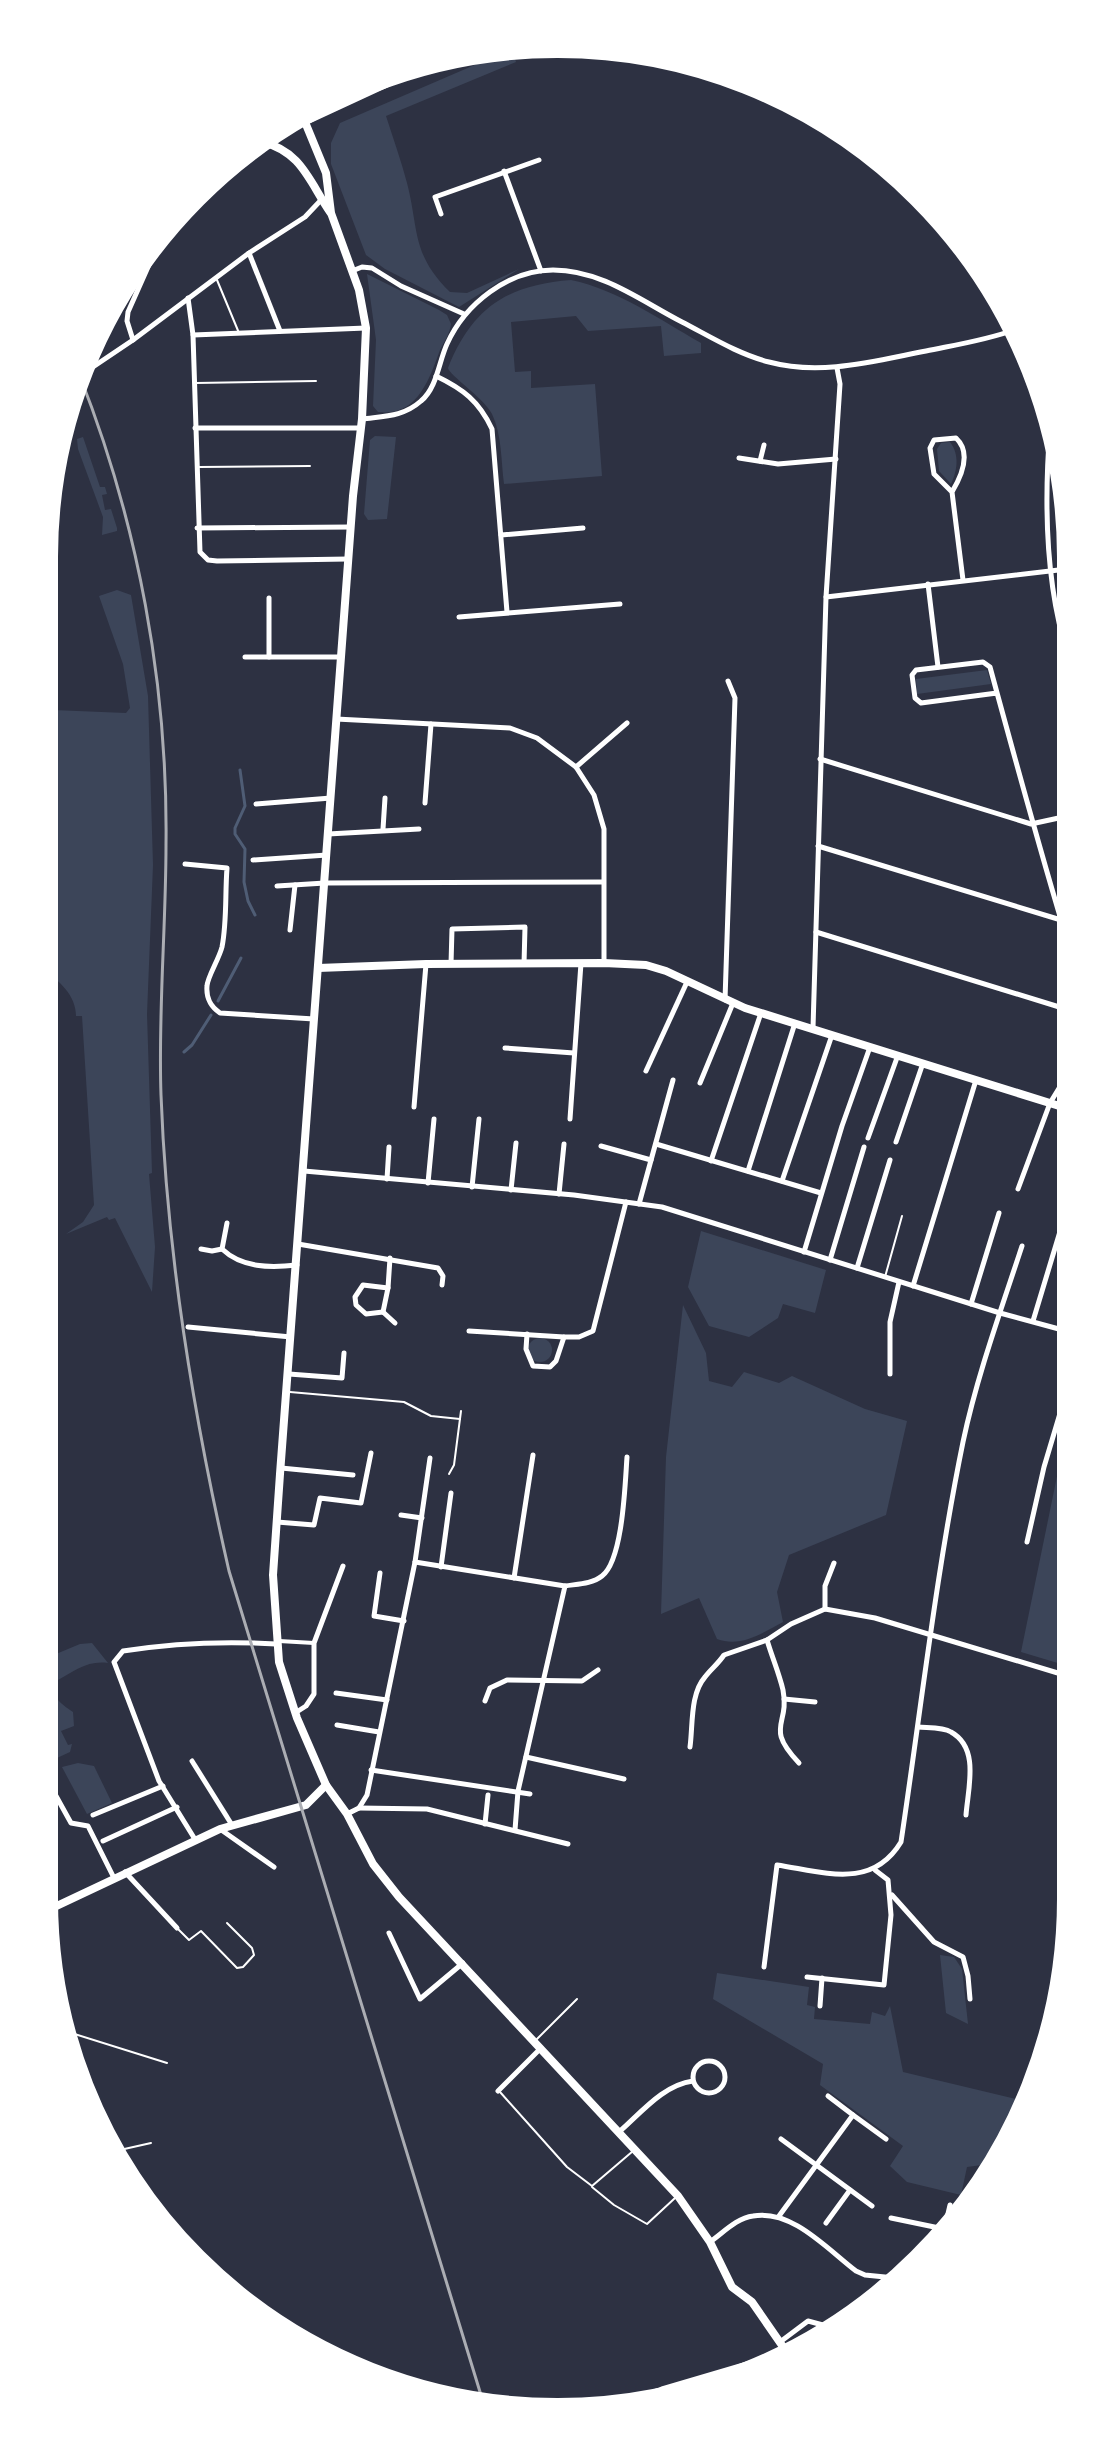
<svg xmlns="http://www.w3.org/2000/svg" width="1115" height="2456" viewBox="0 0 1115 2456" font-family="'Asap Condensed',sans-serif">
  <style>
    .green { fill: #3c4559 }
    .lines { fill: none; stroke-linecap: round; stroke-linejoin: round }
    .stream { stroke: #4f5d75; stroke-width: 3 }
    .service { stroke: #fff; stroke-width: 2 }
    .pedestrian { stroke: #fff; stroke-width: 4 }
    .minor { stroke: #fff; stroke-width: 5 }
    .secondary { stroke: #fff; stroke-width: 8 }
    .trunk { stroke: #fff; stroke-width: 8 }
    .rail { stroke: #abadb3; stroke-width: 3 }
    .rim { fill: none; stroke: #fff; stroke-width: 8 }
  </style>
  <rect width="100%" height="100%" fill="#2d3142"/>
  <!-- green -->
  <g class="green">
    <path d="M 512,49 L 516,62 L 386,116 C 393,138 401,160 407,183 C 419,229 411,254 450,292 L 467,293 L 519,269 L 459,307 L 385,269 L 366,255 L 331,164 L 331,143 L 340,123 Z"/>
    <path d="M 367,274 L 439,310 L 447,315 L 451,324 C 450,333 444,342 440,350 C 429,380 417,417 378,412 L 373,406 L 376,340 Z"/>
    <path d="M 571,280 C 618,290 659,319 701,343 L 701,353 L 664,356 L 661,326 L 588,331 L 576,316 L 511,322 L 515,372 L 531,371 L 531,388 L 595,384 L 602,476 L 504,484 C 501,461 502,435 492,414 C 484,398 449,375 448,368 C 472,308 507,285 571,280 Z"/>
    <path d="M 375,436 L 396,437 L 387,519 L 368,520 L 364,514 L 370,440 Z"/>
    <path d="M 83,437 L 100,487 L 105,487 L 107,494 L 102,495 L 105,510 L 111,509 L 117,528 L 117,531 L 102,535 L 103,517 L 78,449 L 77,439 Z"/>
    <path d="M 950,442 C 960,455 957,471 951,484 L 939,471 L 937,449 L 941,443 Z"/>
    <path d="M 117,590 L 131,595 L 148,696 L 153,865 L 147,1014 L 152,1173 L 149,1174 L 155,1247 L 152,1292 L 115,1218 L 109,1220 L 107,1217 L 66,1234 L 83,1222 L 94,1205 L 82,1016 L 76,1016 C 76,995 59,981 44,970 L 44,684 L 53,710 L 126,713 L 130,708 L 123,664 L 99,596 Z"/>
    <path d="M 987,670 L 991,684 L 917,694 L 916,679 Z"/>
    <path d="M 701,1231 L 826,1270 L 815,1313 L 783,1304 L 778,1318 L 749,1337 L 709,1326 L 688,1287 Z"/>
    <path d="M 683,1305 L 706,1353 L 709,1381 L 732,1387 L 744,1372 L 779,1383 L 792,1376 L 865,1409 L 907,1421 L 886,1515 L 789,1555 L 777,1592 L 783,1622 C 762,1633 741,1648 717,1639 L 699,1598 L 661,1614 L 666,1457 Z"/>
    <circle cx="540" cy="1350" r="12"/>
    <path d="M 1063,1447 L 1070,1448 L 1071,1667 L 1021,1652 Z"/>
    <path d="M 92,1643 L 108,1663 C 88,1660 74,1671 58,1680 C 51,1698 59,1702 73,1712 L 74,1726 L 61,1731 L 68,1745 L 72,1744 L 70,1752 L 44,1764 L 44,1735 L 47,1730 L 44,1726 L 44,1659 L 80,1644 Z"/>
    <path d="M 78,1763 L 94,1766 L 112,1803 L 87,1814 L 62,1767 Z"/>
    <path d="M 940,1955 L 954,1957 L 962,1969 L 968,2024 L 946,2013 Z"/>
    <path d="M 717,1973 L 809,1987 L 807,2005 L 815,2007 L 814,2019 L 870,2024 L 872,2012 L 885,2016 L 890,2006 L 903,2072 L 1028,2102 L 989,2164 L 967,2167 L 961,2195 L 907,2182 L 890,2166 L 903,2146 L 820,2085 L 823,2064 L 713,1999 Z"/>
  </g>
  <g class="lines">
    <!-- stream -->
    <g class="stream">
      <path d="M 240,770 L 245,806 L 235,828 L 235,834 L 245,849 L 244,882 L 248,901 L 255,915"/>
      <path d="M 218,1001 L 241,958"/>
      <path d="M 184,1052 L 192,1045 L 211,1015"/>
    </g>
    <!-- service -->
    <g class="service">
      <path d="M 217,280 L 239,333"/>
      <path d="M 196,383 L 316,381"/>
      <path d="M 199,467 L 310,466"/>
      <path d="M 885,1277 L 902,1216"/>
      <path d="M 290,1392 L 404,1402 L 431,1416 L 460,1419"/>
      <path d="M 449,1474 L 454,1465 L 461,1411"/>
      <path d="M 178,1929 L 189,1940 L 201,1931 L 237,1968 L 243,1967 L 254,1955 L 252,1948 L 227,1923"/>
      <path d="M 65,2031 L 167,2063"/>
      <path d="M 535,2041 L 577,1999"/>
      <path d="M 500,2092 L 567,2167 L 592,2186 L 633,2151"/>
      <path d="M 111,2152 L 151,2143"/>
      <path d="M 592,2187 L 614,2205 L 647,2224 L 675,2198"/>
    </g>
    <!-- pedestrian -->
    <g class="pedestrian">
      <path d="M 279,1641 L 314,1643"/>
      <path d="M 595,2409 L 662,2389"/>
    </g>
    <!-- minor -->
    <g class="minor">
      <path d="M 504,171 L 541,271"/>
      <path d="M 441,214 L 435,197 L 539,160"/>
      <path d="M 249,253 L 280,331"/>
      <path d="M 352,271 L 362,267 L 372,268 L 401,286 L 464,314"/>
      <path d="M 188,298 L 193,335 L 200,552 L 208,560 L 217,561 L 348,559"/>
      <path d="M 193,335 L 366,328"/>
      <path d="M 133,340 L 127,321 L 128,312 L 164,231"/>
      <path d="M 436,376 C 463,389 479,401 492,429 L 507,612"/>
      <path d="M 78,377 L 133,340 L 249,253 L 305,217 L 322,199"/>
      <path d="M 362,419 C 384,416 403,417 421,401 C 437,388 439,361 447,344 C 465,304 508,270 553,270 C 602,270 641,301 682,322 C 711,337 738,354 769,362 C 821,376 874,361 926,351 C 955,345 987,340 1014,330"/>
      <path d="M 195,428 L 361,428"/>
      <path d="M 1050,428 C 1044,502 1045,584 1068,656"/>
      <path d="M 739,458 L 778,464 L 836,459"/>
      <path d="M 760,461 L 764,445"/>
      <path d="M 952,492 C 961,477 972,453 956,438 L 934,440 L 930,448 L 934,474 L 952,492 L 963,580"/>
      <path d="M 197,528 L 351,527"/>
      <path d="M 501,535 L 583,528"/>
      <path d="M 928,584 L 938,667"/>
      <path d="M 826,597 L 1067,569"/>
      <path d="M 459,617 L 620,604"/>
      <path d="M 245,657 L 341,657"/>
      <path d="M 269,657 L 269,598"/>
      <path d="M 997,693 L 921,703 L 915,698 L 912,675 L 916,670 L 983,662 L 990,667 C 1015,759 1040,851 1068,943"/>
      <path d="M 336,719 L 510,728 L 537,738 L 576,767 L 594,795 L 604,829 L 604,963"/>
      <path d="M 820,759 L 1031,824 L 1068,816"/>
      <path d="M 576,767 L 627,723"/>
      <path d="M 425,803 L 431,724"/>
      <path d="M 256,804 L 331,798"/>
      <path d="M 383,829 L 385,798"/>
      <path d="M 328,834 L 419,829"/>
      <path d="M 818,846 L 1061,920"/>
      <path d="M 253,860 L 327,855"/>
      <path d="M 185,864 L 227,868 C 225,894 227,922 222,947 C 219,959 207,978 207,986 C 206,998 210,1006 220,1013 L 314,1019"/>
      <path d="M 277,886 L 325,883 L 603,882"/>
      <path d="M 290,930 L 295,885"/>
      <path d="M 816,932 L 1069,1010"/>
      <path d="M 451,964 L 452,929 L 525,927 L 524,964"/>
      <path d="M 725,1000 L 735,698 L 728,681"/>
      <path d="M 813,1028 L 826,597 L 840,384 L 837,368"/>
      <path d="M 505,1048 L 574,1053"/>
      <path d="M 646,1071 L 687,982"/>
      <path d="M 700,1083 L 733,1003"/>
      <path d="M 414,1107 L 426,964"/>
      <path d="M 570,1119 L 581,963"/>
      <path d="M 868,1138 L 898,1055"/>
      <path d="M 896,1142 L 923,1063"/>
      <path d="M 656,1144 L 821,1193"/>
      <path d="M 601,1146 L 651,1160"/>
      <path d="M 711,1161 L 761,1013"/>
      <path d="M 304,1171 L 574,1195 L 662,1207 L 1000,1313 L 1070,1332"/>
      <path d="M 748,1171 L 795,1023"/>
      <path d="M 387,1179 L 389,1147"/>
      <path d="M 782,1181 L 832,1035"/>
      <path d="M 428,1183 L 434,1119"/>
      <path d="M 472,1187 L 479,1119"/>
      <path d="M 1018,1189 L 1050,1103 L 1069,1072"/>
      <path d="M 511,1190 L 516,1143"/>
      <path d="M 559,1194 L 564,1144"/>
      <path d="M 639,1204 L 673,1080"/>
      <path d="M 227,1223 L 222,1249 C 242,1268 270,1268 297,1265"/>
      <path d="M 298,1244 L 438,1268 L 443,1276 L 442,1285"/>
      <path d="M 201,1249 L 212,1251 L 222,1249"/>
      <path d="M 804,1252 L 842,1126 L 870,1047"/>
      <path d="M 830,1260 L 864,1147"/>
      <path d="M 857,1268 L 890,1160"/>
      <path d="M 913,1286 L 976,1080"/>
      <path d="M 971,1304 L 999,1213"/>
      <path d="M 383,1312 L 366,1314 L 356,1305 L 355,1297 L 363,1285 L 388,1288"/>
      <path d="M 383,1312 L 388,1288 L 390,1258"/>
      <path d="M 383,1312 L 395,1323"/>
      <path d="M 1033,1321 L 1065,1215"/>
      <path d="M 188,1327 L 291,1337"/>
      <path d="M 1062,1330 L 1070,1304"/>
      <path d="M 469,1331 L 564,1337 L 579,1337 L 593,1331 L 626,1202"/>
      <path d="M 527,1334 L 526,1349 L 533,1366 L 550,1367 L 556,1361 L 564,1337"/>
      <path d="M 289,1374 L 342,1378 L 344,1353"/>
      <path d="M 890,1374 L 890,1322 L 899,1282"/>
      <path d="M 281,1468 L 353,1475"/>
      <path d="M 401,1515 L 422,1518"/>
      <path d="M 277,1522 L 314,1525 L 320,1498 L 361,1503 L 371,1453"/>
      <path d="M 1027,1542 L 1044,1467 L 1070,1380"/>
      <path d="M 415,1562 L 565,1586 L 518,1791 L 515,1830"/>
      <path d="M 441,1567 L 451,1493"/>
      <path d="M 380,1573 L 374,1616 L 404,1621"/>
      <path d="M 514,1578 L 533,1455"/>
      <path d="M 565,1586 C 577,1584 592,1584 602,1576 C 623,1560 625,1484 627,1457"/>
      <path d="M 825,1609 L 825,1586 L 834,1563"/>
      <path d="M 767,1640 C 772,1657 779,1673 783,1690 C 790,1726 764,1726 799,1763"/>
      <path d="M 336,1693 L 387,1700"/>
      <path d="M 784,1699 L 815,1702"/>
      <path d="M 485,1701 L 490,1688 L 507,1680 L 582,1681 L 598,1670"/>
      <path d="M 295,1713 L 306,1706 L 314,1694 L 314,1643 L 343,1566"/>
      <path d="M 337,1725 L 379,1732"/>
      <path d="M 918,1727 C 928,1728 943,1727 951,1732 C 980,1748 968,1788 966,1815"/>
      <path d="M 690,1747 C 693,1725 690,1694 705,1677 C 711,1669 718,1664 724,1655 L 767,1640 L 791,1624 L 825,1609 L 875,1618 L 1071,1677"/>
      <path d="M 526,1757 L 624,1779"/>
      <path d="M 192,1761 L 232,1825"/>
      <path d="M 371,1770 L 530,1794"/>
      <path d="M 45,1776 L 71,1823 L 88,1826 L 114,1878"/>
      <path d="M 359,1808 L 427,1809 L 568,1844"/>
      <path d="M 347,1814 L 359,1808 L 367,1795 L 415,1562 L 430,1458"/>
      <path d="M 93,1815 L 163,1786"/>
      <path d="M 485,1824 L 488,1795"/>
      <path d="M 220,1829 L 274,1867"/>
      <path d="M 103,1841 L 177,1807"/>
      <path d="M 196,1841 L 159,1781 L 114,1662 L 123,1651 C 174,1643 225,1641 276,1644"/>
      <path d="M 125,1872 L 177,1928"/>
      <path d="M 892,1895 L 934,1942 L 963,1957 L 968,1976 L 970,1999"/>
      <path d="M 389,1933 L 420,1999 L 463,1963"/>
      <path d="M 764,1967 L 777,1865 C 824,1872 872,1890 901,1842 C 921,1709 936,1574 963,1442 C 977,1376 1001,1310 1022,1246"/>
      <path d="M 807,1977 L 884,1985 L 891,1915 L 888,1880 L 875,1870"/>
      <path d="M 820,2006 L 822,1978"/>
      <circle cx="709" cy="2077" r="16"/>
      <path d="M 498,2091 L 541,2048"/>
      <path d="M 853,2115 L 886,2139"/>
      <path d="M 619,2132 C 641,2113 663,2085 693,2081"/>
      <path d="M 781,2139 L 872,2206"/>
      <path d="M 779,2216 L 853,2115 L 828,2096"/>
      <path d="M 891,2218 L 944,2229"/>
      <path d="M 826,2223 L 850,2190"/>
      <path d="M 942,2239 L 950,2205"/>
      <path d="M 710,2242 C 724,2232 737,2218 753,2216 C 792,2209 827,2249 856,2271 L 865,2275 L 895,2278"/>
      <path d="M 780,2342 L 808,2321 L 834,2328"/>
      <path d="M 662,2389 L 787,2352"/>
    </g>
    <!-- secondary -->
    <g class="secondary">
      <path d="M 305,122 L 326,173 L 331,213 L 359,290 L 366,328 L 362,419 L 353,496 L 280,1474 L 273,1575 L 279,1662 L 297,1718 L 326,1785 L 347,1814 L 373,1864 L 399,1897 L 678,2196 L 710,2242 L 732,2287 L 752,2302 L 788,2354"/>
      <path d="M 262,142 C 301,151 309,181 330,212"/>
      <path d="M 318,968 L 426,964 L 604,963 L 646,965 L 666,971 L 745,1008 L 1069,1109"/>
      <path d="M 46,1911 L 220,1829 L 306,1805 L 326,1785"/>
    </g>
    <!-- trunk -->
    <path class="trunk" d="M 245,152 L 273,136 L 409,73 L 421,64"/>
    <!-- rail -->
    <path class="rail" d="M 79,374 C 138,523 168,684 166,845 C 166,928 158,1012 161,1095 C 167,1256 193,1414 229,1571 L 484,2405"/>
  </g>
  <!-- crop -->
  <path d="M0 0H1115V2456H0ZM557 54H558A503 503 0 0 1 1061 557V1899A503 503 0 0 1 558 2402H557A503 503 0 0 1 54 1899V557A503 503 0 0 1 557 54Z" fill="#fff" fill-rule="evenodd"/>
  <path class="rim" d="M557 54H558A503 503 0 0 1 1061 557V1899A503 503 0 0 1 558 2402H557A503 503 0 0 1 54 1899V557A503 503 0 0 1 557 54Z"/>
</svg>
